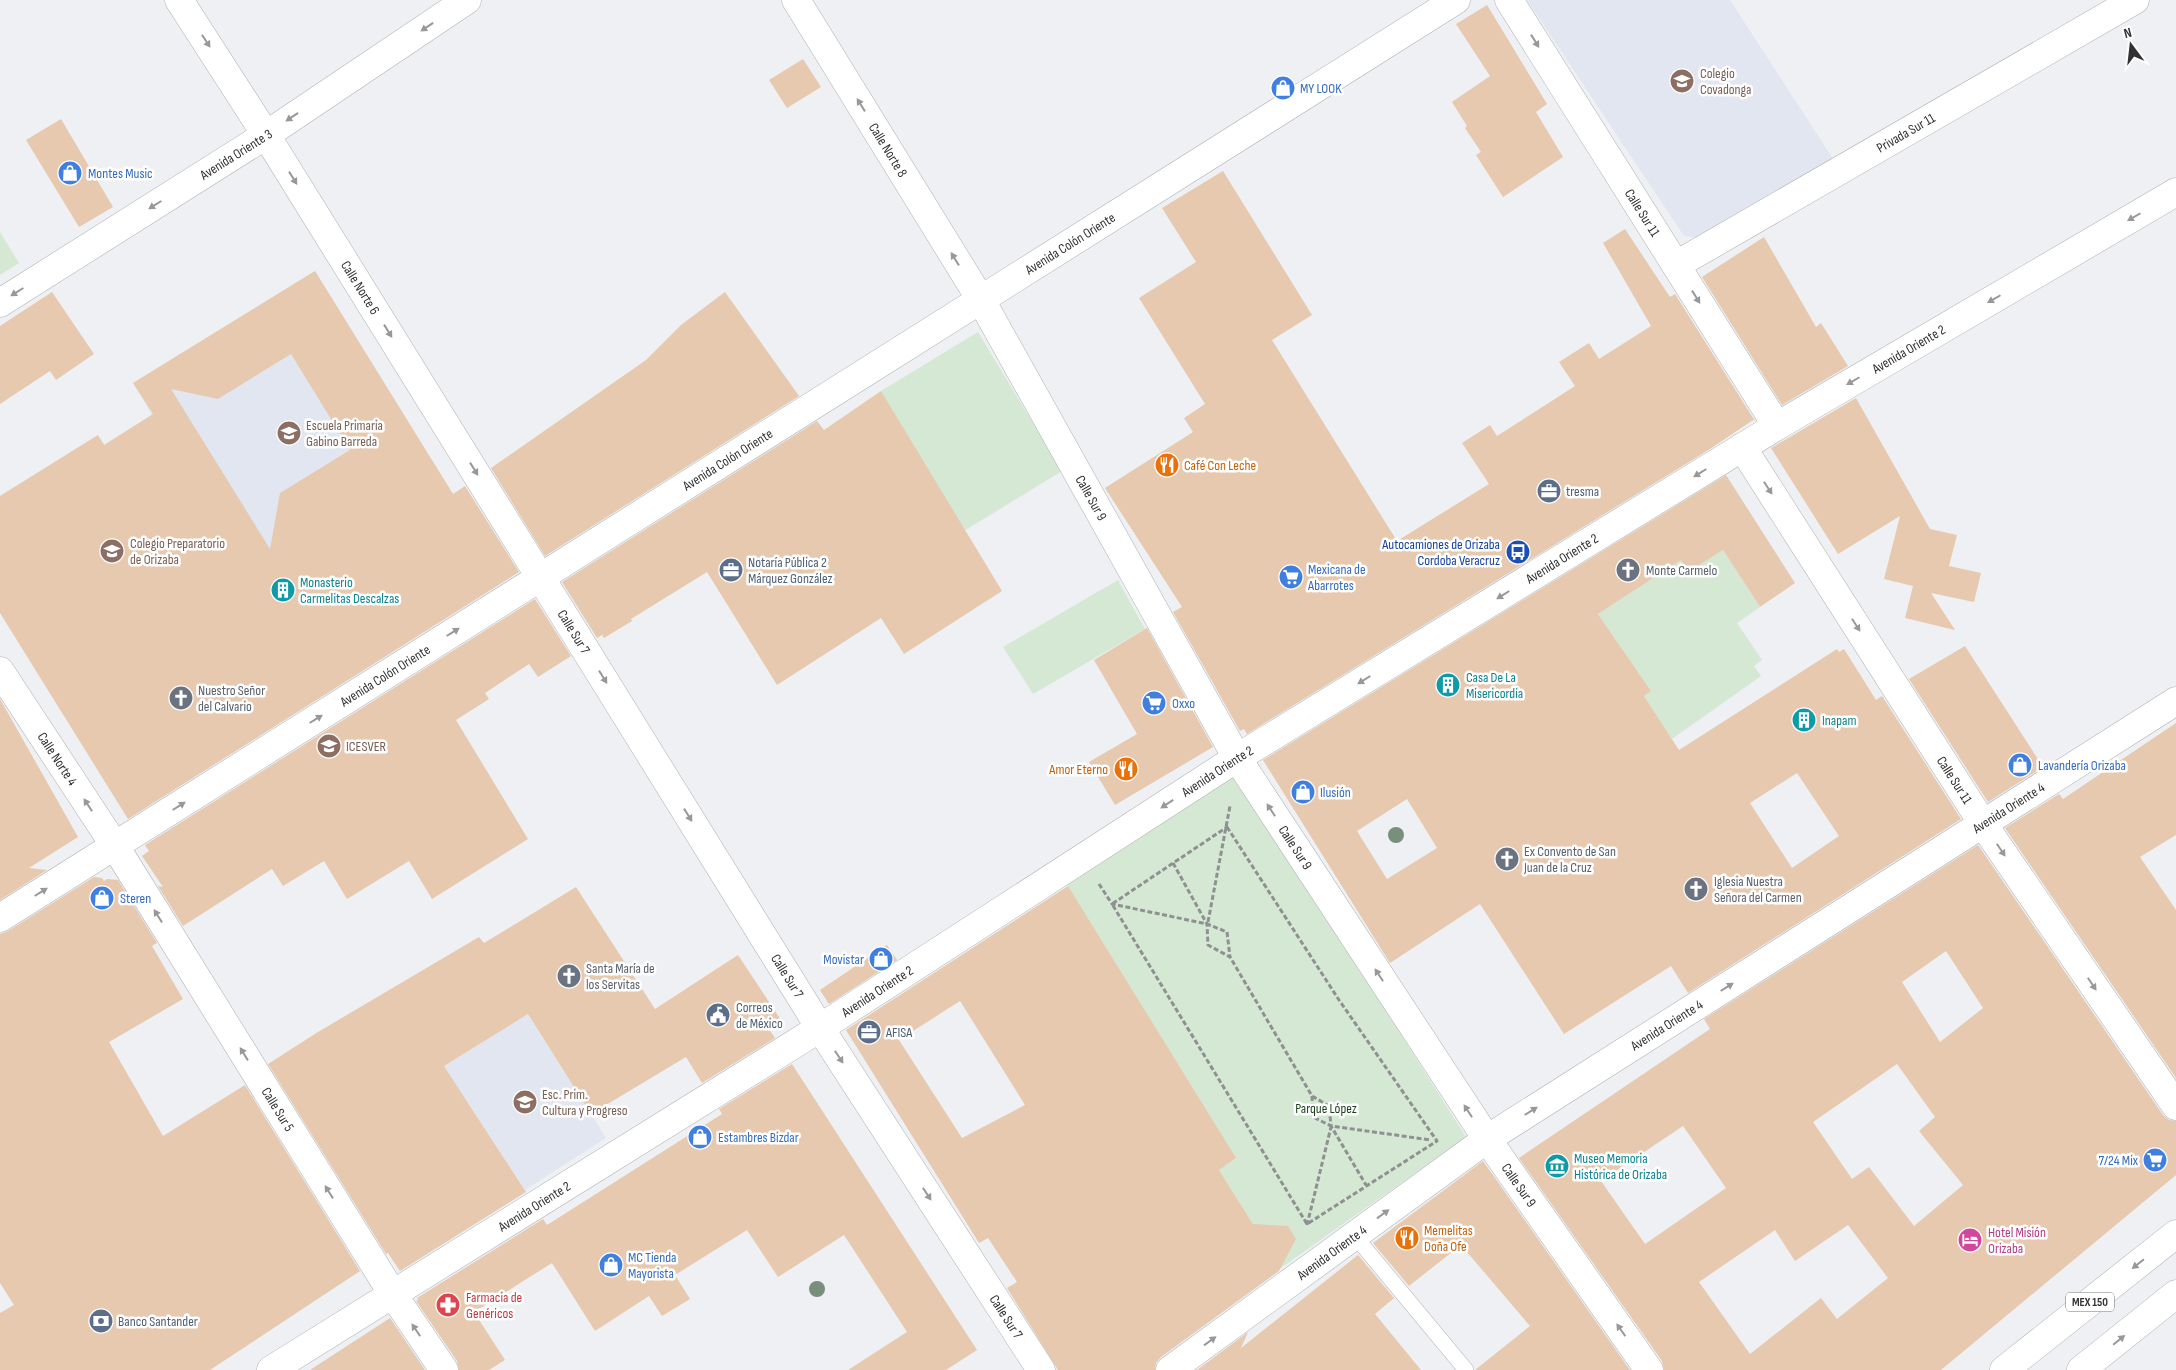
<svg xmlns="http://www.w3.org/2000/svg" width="2176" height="1370" viewBox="0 0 2176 1370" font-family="'Sofia Sans Condensed',sans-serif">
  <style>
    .built { fill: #e2e6f0 }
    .green { fill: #d5e8d4 }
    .building { fill: #e7c9b0; fill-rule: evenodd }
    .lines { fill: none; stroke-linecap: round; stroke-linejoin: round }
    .service-casing { stroke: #afb0b3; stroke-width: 16 }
    .minor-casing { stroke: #afb0b3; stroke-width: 29 }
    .tertiary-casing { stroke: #afb0b3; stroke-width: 29 }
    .primary-casing { stroke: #afb0b3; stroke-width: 29 }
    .path { stroke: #8f9092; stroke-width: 3; stroke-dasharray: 5 2.5; stroke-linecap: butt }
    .service { stroke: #fff; stroke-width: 15 }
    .minor { stroke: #fff; stroke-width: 28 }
    .tertiary { stroke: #fff; stroke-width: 28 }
    .primary { stroke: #fff; stroke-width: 28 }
    .tree { fill: #788f7b }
    .oneway { fill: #989899 }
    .labels { text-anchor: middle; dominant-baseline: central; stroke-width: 5; stroke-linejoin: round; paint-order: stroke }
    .shield { fill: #fff; stroke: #707070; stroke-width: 1 }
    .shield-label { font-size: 12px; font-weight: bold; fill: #323233 }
    .education-label { font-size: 14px; fill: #785e54; stroke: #fff; text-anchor: start }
    .shop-label { font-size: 14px; fill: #366cbe; stroke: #fff; text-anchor: start }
    .street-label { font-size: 14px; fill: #323233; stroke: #fff }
    .food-label { font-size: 14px; fill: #c56008; stroke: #fff; text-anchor: start }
    .service-label { font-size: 14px; fill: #4e5e75; stroke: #fff; text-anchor: start }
    .transit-label { font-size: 14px; fill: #164399; stroke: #fff; text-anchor: end }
    .worship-label { font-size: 14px; fill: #5b616d; stroke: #fff; text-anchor: start }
    .culture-label { font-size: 14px; fill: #0d838f; stroke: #fff; text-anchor: start }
    .park-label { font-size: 14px; fill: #183f18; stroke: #fff }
    .hotel-label { font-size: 14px; fill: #b23c85; stroke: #fff; text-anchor: start }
    .health-label { font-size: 14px; fill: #be3a42; stroke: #fff; text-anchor: start }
  </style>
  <rect width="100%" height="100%" fill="#eef0f3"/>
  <!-- built -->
  <g class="built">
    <path d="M 1527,0 L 1730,0 L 1835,162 L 1707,239 L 1684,236 Z"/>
    <path d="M 315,271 L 461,507 L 232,585 L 0,496 L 98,435 L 105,445 L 152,415 L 133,383 Z"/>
    <path d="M 528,1014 L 606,1138 L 525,1190 L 444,1066 Z"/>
  </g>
  <!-- green -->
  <g class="green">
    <path d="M 0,232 L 19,263 L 0,275 Z"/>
    <path d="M 978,332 L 1062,471 L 964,531 L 881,391 Z"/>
    <path d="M 1723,550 L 1760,607 L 1737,623 L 1762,660 L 1754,666 L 1761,676 L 1672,739 L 1644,696 L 1651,691 L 1598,614 L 1681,560 L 1688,571 Z"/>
    <path d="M 1118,580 L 1145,629 L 1033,694 L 1003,647 Z"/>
    <path d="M 1235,773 L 1466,1137 L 1281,1268 L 1219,1170 L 1235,1158 L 1064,880 Z"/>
  </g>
  <!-- building -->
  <g class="building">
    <path d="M 1487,5 L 1547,104 L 1536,112 L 1563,157 L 1503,197 L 1476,155 L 1481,152 L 1465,128 L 1467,126 L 1452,102 L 1490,76 L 1456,24 Z"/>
    <path d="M 803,59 L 821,87 L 787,108 L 769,80 Z"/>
    <path d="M 61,119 L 113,207 L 79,227 L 26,140 Z"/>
    <path d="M 1223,171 L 1312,315 L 1272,340 L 1397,541 L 1489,484 L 1462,443 L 1490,425 L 1497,436 L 1575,386 L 1559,362 L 1589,343 L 1599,359 L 1651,326 L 1603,243 L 1625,229 L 1670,297 L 1675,294 L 1755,421 L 1753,420 L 1710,449 L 1247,734 L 1244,729 L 1240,731 L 1173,612 L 1182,607 L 1105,488 L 1193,432 L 1184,418 L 1205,404 L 1139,298 L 1196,262 L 1162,208 Z"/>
    <path d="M 1764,237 L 1816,327 L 1821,323 L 1848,366 L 1782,405 L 1702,277 Z"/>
    <path d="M 315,271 L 453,494 L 465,486 L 519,572 L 128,819 L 0,613 L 0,496 L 98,435 L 104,445 L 153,414 L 133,383 ZM 291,354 L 350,450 L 280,493 L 270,549 L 171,389 L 218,399 Z"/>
    <path d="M 52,292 L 94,354 L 56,380 L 50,371 L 0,404 L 0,326 Z"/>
    <path d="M 725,292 L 799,396 L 545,556 L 491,468 L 646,360 L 681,325 Z"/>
    <path d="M 881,391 L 1002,591 L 904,654 L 881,618 L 777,685 L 707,572 L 631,619 L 632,621 L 604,638 L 602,635 L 597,638 L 562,582 L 817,421 L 824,430 Z"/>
    <path d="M 1856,398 L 1930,529 L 1957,535 L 1949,566 L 1981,573 L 1974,602 L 1931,593 L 1955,630 L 1905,618 L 1913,586 L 1884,579 L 1900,516 L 1838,554 L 1771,448 Z"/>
    <path d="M 1726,475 L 1795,583 L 1760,607 L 1723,550 L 1688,572 L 1681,560 L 1598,614 L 1651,691 L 1644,696 L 1679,750 L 1837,649 L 1839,652 L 1844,649 L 1876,700 L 1882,696 L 1961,819 L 1688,993 L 1671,966 L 1564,1034 L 1480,904 L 1390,963 L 1263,760 ZM 1797,773 L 1839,836 L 1792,868 L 1750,803 ZM 1407,799 L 1437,848 L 1387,879 L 1357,831 Z"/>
    <path d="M 535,599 L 571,656 L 538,677 L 529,664 L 485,693 L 489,699 L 456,720 L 528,839 L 432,899 L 409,861 L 347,899 L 324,861 L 283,886 L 272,869 L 183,926 L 158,886 L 163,887 L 142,856 L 149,851 L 145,845 Z"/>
    <path d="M 1147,628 L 1213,747 L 1115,805 L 1089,762 L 1137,734 L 1094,660 Z"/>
    <path d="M 1965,646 L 2043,767 L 1988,802 L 1909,679 Z"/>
    <path d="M 0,699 L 78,837 L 29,868 L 47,870 L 0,900 Z"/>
    <path d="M 2176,723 L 2176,835 L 2140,857 L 2176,910 L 2176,1078 L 2005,828 L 2059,794 L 2063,799 Z"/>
    <path d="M 1978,845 L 2163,1115 L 2169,1120 L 2176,1121 L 2176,1175 L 1941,1370 L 1664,1370 L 1662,1361 L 1519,1158 L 1710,1029 L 1704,1019 ZM 1946,951 L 1983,1008 L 1940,1042 L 1902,982 ZM 1897,1064 L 1935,1117 L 1919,1131 L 1963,1185 L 1914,1226 L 1869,1167 L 1852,1179 L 1813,1122 ZM 1683,1126 L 1726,1188 L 1645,1244 L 1601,1181 ZM 1848,1225 L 1888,1278 L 1837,1319 L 1821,1298 L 1750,1354 L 1699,1282 L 1775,1230 L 1795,1261 Z"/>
    <path d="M 94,877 L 102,878 L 104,881 L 107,879 L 118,880 L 157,943 L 152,946 L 183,999 L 109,1042 L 163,1136 L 245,1085 L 360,1271 L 210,1370 L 0,1370 L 0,1313 L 14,1305 L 0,1283 L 0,934 L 8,931 Z"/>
    <path d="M 1068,886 L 1236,1158 L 1219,1170 L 1253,1224 L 1288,1226 L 1296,1239 L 1279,1271 L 1161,1357 L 1156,1363 L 1155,1370 L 1058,1370 L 1007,1288 L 1017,1282 L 988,1238 L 979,1243 L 846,1030 ZM 960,1001 L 1025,1105 L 962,1138 L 899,1040 Z"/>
    <path d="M 576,887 L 655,1009 L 738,955 L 781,1020 L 768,1028 L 775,1038 L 702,1083 L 686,1057 L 591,1114 L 528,1014 L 444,1066 L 526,1192 L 400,1271 L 388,1253 L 386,1254 L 268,1064 L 318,1032 L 479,937 L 484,943 Z"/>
    <path d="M 887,945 L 897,960 L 829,1004 L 820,990 Z"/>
    <path d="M 792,1064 L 977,1350 L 946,1370 L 848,1370 L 907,1332 L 844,1235 L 778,1277 L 747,1230 L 675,1275 L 690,1299 L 662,1316 L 649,1296 L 595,1331 L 552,1263 L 474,1312 L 505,1360 L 489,1370 L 459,1370 L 457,1361 L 416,1301 L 418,1300 L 417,1298 L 543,1219 L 547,1225 L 722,1114 L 719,1109 Z"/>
    <path d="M 1483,1161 L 1493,1175 L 1630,1370 L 1475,1370 L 1530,1326 L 1461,1245 L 1409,1286 L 1373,1243 Z"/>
    <path d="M 1358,1255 L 1394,1298 L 1375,1314 L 1421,1370 L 1197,1370 L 1248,1332 L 1241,1348 Z"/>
    <path d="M 390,1318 L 425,1370 L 310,1370 Z"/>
  </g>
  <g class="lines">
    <defs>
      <path id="service" d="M 1354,1235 L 1466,1370"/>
      <g id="minor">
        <path id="s1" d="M 1509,0 L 1777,426"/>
        <path id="s2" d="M 1676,265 L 2135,0"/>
        <path id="s3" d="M 0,303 L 266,135 L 467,0"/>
        <path id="s4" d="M 1742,447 L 1983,824 L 2176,1106"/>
        <path id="s5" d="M 0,671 L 115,846 L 392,1293 L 444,1370"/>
        <path id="s6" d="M 271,1370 L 820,1028 L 1237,758 L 1777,426 L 2176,192"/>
        <path id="s7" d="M 1170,1370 L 1487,1139 L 2176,701"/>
      </g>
      <g id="tertiary">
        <path id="s8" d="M 179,0 L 266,135 L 820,1028 L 1041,1370"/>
        <path id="s9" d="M 796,0 L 981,300 L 1237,758 L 1487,1139 L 1649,1370"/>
        <path id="s10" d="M 0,918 L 1456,0"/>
      </g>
      <g id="primary">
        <path d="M 2004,1370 L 2176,1234"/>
        <path d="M 2081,1370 L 2176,1294"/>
      </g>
    </defs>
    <!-- service casing -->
    <use href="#service" class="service-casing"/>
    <!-- minor casing -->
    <use href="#minor" class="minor-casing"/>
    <!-- tertiary casing -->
    <use href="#tertiary" class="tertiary-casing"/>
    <!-- primary casing -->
    <use href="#primary" class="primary-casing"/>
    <!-- path -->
    <g class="path">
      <path d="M 1227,827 L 1339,1000 L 1437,1141 L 1307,1224 L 1112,904 Z"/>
      <path d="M 1173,863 L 1207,924 L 1208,945 L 1230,957 L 1312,1096 L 1329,1106 L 1331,1126 L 1366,1185"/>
      <path d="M 1099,884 L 1112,904 L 1207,924 L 1227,932 L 1230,957"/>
      <path d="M 1208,922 L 1230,806"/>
      <path d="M 1312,1096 L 1313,1117 L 1331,1126 L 1431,1140"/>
      <path d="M 1307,1225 L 1331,1127"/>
    </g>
    <!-- service -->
    <use href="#service" class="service"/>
    <!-- minor -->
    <use href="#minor" class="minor"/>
    <!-- tertiary -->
    <use href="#tertiary" class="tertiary"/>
    <!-- primary -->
    <use href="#primary" class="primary"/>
  </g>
  <!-- trees -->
  <g class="tree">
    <circle cx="1396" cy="835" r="8"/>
    <circle cx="817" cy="1289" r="8"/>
  </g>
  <!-- one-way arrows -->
  <defs><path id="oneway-solid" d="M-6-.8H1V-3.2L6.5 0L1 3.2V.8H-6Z" transform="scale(1.25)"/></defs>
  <g class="oneway">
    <use href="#oneway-solid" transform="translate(427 27) rotate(146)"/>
    <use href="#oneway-solid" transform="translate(206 41) rotate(57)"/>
    <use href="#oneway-solid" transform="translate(1535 41) rotate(58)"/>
    <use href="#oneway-solid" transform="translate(861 105) rotate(-122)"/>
    <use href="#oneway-solid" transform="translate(292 117) rotate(146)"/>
    <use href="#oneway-solid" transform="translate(293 178) rotate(58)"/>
    <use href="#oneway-solid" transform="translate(155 205) rotate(148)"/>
    <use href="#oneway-solid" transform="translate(2134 217) rotate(150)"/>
    <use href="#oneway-solid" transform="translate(955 259) rotate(-122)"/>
    <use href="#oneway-solid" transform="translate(17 292) rotate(148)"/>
    <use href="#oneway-solid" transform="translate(1696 297) rotate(58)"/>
    <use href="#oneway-solid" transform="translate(1994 299) rotate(150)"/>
    <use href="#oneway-solid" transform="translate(388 331) rotate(58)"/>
    <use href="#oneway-solid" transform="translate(1853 381) rotate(150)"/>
    <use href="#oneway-solid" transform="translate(474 469) rotate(58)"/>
    <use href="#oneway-solid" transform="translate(1700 473) rotate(148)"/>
    <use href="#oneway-solid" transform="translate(1768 488) rotate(57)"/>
    <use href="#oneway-solid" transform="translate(1503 595) rotate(148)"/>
    <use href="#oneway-solid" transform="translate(1856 625) rotate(57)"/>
    <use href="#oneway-solid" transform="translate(453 632) rotate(-32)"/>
    <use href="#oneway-solid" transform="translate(603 677) rotate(58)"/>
    <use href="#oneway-solid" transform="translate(1364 680) rotate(148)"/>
    <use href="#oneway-solid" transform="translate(316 719) rotate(-32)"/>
    <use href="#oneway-solid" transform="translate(1167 804) rotate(147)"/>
    <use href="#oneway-solid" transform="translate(88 805) rotate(-123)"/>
    <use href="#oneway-solid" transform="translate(179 806) rotate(-32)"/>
    <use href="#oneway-solid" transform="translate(1271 810) rotate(-123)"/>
    <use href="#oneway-solid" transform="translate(688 815) rotate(58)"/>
    <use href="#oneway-solid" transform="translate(2001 850) rotate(56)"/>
    <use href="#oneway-solid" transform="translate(41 892) rotate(-32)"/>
    <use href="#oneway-solid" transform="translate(158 916) rotate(-122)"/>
    <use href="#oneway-solid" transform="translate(1379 975) rotate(-123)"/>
    <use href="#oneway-solid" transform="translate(2092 984) rotate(56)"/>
    <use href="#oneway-solid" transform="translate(1727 987) rotate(-32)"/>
    <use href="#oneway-solid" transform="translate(244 1054) rotate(-122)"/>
    <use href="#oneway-solid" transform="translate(839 1057) rotate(57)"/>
    <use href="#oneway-solid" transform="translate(1468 1111) rotate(-123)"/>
    <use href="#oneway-solid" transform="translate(1531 1111) rotate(-32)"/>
    <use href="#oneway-solid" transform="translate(329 1192) rotate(-122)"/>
    <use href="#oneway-solid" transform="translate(927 1194) rotate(57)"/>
    <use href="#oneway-solid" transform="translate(1383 1214) rotate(-36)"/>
    <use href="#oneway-solid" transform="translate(2138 1264) rotate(142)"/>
    <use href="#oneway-solid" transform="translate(416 1330) rotate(-124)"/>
    <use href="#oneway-solid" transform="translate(1621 1330) rotate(-125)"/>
    <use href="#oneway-solid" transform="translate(2119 1340) rotate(-39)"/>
    <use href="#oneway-solid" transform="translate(1210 1341) rotate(-36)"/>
  </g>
  <!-- icons -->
  <defs>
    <symbol id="school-disc" viewBox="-11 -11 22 22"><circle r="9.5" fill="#8d6e63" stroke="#fff"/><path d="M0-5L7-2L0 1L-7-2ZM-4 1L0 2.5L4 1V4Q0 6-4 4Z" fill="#fff"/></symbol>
    <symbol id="shop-disc" viewBox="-11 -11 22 22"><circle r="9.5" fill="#3f7fe0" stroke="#fff"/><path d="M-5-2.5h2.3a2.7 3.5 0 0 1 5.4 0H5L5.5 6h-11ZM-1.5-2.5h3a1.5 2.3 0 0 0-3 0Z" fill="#fff"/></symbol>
    <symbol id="restaurant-disc" viewBox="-11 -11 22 22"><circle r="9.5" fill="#e8710a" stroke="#fff"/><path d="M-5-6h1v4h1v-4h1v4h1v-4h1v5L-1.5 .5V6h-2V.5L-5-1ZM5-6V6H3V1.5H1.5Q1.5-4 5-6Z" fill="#fff"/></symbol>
    <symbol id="office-disc" viewBox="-11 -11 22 22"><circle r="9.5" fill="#5c6f8a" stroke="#fff"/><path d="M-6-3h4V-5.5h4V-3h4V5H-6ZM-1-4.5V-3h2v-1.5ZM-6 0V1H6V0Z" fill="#fff"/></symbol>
    <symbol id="bus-disc" viewBox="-11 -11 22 22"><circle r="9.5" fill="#1a4fb4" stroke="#fff"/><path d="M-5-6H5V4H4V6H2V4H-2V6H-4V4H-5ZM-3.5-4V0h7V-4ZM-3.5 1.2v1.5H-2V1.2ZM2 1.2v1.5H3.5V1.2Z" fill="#fff"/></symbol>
    <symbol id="church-disc" viewBox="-11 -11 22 22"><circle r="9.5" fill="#6b7280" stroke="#fff"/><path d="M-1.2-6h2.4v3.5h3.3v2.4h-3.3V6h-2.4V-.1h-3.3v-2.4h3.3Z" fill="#fff"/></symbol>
    <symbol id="supermarket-disc" viewBox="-11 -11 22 22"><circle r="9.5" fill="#3f7fe0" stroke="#fff"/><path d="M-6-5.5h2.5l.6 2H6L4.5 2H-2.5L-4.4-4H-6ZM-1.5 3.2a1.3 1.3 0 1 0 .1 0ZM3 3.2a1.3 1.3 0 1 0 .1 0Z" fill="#fff"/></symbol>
    <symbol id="building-disc" viewBox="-11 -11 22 22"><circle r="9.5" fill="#0f9aa8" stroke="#fff"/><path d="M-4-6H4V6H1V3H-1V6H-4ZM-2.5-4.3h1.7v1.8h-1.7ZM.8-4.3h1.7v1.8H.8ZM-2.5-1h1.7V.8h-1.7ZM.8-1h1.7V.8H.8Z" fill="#fff"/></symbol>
    <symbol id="civic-disc" viewBox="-11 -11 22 22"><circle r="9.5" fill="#5c6f8a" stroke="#fff"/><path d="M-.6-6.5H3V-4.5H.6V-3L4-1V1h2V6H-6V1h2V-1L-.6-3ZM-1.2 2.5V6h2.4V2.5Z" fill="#fff"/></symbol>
    <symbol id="museum-disc" viewBox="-11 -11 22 22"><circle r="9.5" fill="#0f9aa8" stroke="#fff"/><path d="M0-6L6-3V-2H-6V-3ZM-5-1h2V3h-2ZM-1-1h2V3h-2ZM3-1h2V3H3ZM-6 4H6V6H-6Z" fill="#fff"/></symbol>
    <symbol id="hotel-disc" viewBox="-11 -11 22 22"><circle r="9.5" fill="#d1479c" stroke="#fff"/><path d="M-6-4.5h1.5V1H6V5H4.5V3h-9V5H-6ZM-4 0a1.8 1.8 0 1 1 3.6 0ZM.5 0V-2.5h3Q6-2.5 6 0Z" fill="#fff"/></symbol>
    <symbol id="pharmacy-disc" viewBox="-11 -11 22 22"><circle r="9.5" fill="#e0444e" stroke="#fff"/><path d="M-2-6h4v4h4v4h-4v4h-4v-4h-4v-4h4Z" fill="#fff"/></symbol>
    <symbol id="bank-disc" viewBox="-11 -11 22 22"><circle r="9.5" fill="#5c6f8a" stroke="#fff"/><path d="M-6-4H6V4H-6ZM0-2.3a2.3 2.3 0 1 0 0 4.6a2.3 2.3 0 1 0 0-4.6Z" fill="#fff"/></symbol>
  </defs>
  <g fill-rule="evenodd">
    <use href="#school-disc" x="1668" y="67" width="28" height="28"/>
    <use href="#shop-disc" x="1269" y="74" width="28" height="28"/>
    <use href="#shop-disc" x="56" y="159" width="28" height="28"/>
    <use href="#school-disc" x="275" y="419" width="28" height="28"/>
    <use href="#restaurant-disc" x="1153" y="451" width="28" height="28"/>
    <use href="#office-disc" x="1535" y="477" width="28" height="28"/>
    <use href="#school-disc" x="98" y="537" width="28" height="28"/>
    <use href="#bus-disc" x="1504" y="538" width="28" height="28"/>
    <use href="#office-disc" x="717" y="556" width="28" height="28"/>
    <use href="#church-disc" x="1614" y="556" width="28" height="28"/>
    <use href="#supermarket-disc" x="1277" y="563" width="28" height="28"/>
    <use href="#building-disc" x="269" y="576" width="28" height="28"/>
    <use href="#building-disc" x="1434" y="671" width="28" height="28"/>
    <use href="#church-disc" x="167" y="684" width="28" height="28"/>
    <use href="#supermarket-disc" x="1140" y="689" width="28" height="28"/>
    <use href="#building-disc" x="1790" y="706" width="28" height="28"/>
    <use href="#school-disc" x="315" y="732" width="28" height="28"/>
    <use href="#shop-disc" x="2006" y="751" width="28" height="28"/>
    <use href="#restaurant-disc" x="1112" y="755" width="28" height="28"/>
    <use href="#shop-disc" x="1289" y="778" width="28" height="28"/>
    <use href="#church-disc" x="1493" y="845" width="28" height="28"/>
    <use href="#church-disc" x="1682" y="875" width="28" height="28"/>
    <use href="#shop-disc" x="88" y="884" width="28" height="28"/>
    <use href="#shop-disc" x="867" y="945" width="28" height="28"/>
    <use href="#church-disc" x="555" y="962" width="28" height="28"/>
    <use href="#civic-disc" x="704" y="1001" width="28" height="28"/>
    <use href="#office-disc" x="855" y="1018" width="28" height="28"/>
    <use href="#school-disc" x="511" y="1088" width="28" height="28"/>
    <use href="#shop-disc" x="686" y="1123" width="28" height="28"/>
    <use href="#supermarket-disc" x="2141" y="1146" width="28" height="28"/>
    <use href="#museum-disc" x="1543" y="1152" width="28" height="28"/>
    <use href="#restaurant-disc" x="1393" y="1224" width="28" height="28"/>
    <use href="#hotel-disc" x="1956" y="1226" width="28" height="28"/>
    <use href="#shop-disc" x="597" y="1251" width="28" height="28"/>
    <use href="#pharmacy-disc" x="434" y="1291" width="28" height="28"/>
    <use href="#bank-disc" x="87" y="1307" width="28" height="28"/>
  </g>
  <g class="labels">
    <!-- shield labels -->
    <rect class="shield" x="2066" y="1292.5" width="48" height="19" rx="4"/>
    <g class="shield-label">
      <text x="2090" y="1302">MEX 150</text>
    </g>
    <!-- education labels -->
    <g class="education-label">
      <text x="1700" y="73">Colegio<tspan x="1700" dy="16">Covadonga</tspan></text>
      <text x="306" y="425">Escuela Primaria<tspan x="306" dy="16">Gabino Barreda</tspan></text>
      <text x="130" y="543">Colegio Preparatorio<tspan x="130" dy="16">de Orizaba</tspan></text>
      <text x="346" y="746">ICESVER</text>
      <text x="542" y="1094">Esc. Prim.<tspan x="542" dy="16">Cultura y Progreso</tspan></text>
    </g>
    <!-- shop labels -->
    <g class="shop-label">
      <text x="1300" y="88">MY LOOK</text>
      <text x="88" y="173">Montes Music</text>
      <text x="1308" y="569">Mexicana de<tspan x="1308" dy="16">Abarrotes</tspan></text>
      <text x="1172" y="703">Oxxo</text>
      <text x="2038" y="765">Lavandería Orizaba</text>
      <text x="1320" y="792">Ilusión</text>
      <text x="120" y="898">Steren</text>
      <text x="864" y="959" text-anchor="end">Movistar</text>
      <text x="718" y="1137">Estambres Bizdar</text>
      <text x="2138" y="1160" text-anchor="end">7/24 Mix</text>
      <text x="628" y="1257">MC Tienda<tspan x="628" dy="16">Mayorista</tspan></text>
    </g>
    <!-- street labels -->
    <g class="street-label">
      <text stroke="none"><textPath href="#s2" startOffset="265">Privada Sur 11</textPath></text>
      <text stroke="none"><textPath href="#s9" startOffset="176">Calle Norte 8</textPath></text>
      <text stroke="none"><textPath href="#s3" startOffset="279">Avenida Oriente 3</textPath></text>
      <text stroke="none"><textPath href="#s1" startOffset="251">Calle Sur 11</textPath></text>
      <text stroke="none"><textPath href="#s10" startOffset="1265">Avenida Colón Oriente</textPath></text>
      <text stroke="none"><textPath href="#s8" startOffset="340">Calle Norte 6</textPath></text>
      <text stroke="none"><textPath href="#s6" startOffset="1930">Avenida Oriente 2</textPath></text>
      <text stroke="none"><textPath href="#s10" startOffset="860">Avenida Colón Oriente</textPath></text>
      <text stroke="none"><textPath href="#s9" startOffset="579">Calle Sur 9</textPath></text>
      <text stroke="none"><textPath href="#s6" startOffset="1525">Avenida Oriente 2</textPath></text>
      <text stroke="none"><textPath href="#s8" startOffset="745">Calle Sur 7</textPath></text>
      <text stroke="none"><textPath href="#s10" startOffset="455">Avenida Colón Oriente</textPath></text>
      <text stroke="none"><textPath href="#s5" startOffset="105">Calle Norte 4</textPath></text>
      <text stroke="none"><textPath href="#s6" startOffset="1120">Avenida Oriente 2</textPath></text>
      <text stroke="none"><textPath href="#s4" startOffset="395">Calle Sur 11</textPath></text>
      <text stroke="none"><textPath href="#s7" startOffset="1010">Avenida Oriente 4</textPath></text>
      <text stroke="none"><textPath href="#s9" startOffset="984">Calle Sur 9</textPath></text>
      <text stroke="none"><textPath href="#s8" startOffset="1150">Calle Sur 7</textPath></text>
      <text stroke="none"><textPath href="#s6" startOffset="715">Avenida Oriente 2</textPath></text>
      <text stroke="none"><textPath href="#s7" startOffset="605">Avenida Oriente 4</textPath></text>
      <text stroke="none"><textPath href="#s5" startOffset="519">Calle Sur 5</textPath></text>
      <text stroke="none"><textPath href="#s9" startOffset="1389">Calle Sur 9</textPath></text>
      <text stroke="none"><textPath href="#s6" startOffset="310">Avenida Oriente 2</textPath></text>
      <text stroke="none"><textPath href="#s7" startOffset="200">Avenida Oriente 4</textPath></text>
      <text stroke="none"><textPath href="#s8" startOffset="1555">Calle Sur 7</textPath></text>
    </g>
    <!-- food labels -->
    <g class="food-label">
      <text x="1184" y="465">Café Con Leche</text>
      <text x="1108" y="769" text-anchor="end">Amor Eterno</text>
      <text x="1424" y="1230">Memelitas<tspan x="1424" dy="16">Doña Ofe</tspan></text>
    </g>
    <!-- service labels -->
    <g class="service-label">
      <text x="1566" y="491">tresma</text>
      <text x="748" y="562">Notaría Pública 2<tspan x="748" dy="16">Márquez González</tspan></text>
      <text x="736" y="1007">Correos<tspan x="736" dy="16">de México</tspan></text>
      <text x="886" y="1032">AFISA</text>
      <text x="118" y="1321">Banco Santander</text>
    </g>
    <!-- transit labels -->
    <g class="transit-label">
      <text x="1500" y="544">Autocamiones de Orizaba<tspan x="1500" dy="16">Cordoba Veracruz</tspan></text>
    </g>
    <!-- worship labels -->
    <g class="worship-label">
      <text x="1646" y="570">Monte Carmelo</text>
      <text x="198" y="690">Nuestro Señor<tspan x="198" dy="16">del Calvario</tspan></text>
      <text x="1524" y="851">Ex Convento de San<tspan x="1524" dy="16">Juan de la Cruz</tspan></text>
      <text x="1714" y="881">Iglesia Nuestra<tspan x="1714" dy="16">Señora del Carmen</tspan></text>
      <text x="586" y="968">Santa María de<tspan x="586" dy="16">los Servitas</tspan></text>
    </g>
    <!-- culture labels -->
    <g class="culture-label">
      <text x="300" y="582">Monasterio<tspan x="300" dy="16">Carmelitas Descalzas</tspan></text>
      <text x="1466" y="677">Casa De La<tspan x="1466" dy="16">Misericordia</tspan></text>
      <text x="1822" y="720">Inapam</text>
      <text x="1574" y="1158">Museo Memoria<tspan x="1574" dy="16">Histórica de Orizaba</tspan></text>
    </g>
    <!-- park labels -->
    <g class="park-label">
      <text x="1326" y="1108">Parque López</text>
    </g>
    <!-- hotel labels -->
    <g class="hotel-label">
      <text x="1988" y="1232">Hotel Misión<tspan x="1988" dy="16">Orizaba</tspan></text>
    </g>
    <!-- health labels -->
    <g class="health-label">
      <text x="466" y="1297">Farmacia de<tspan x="466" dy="16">Genéricos</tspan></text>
    </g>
  </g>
  <!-- north arrow -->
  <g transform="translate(2131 45) rotate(345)" stroke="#ffffff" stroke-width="4" paint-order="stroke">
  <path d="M0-4L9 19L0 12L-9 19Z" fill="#323233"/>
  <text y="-8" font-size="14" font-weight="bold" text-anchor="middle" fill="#323233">N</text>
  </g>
</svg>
